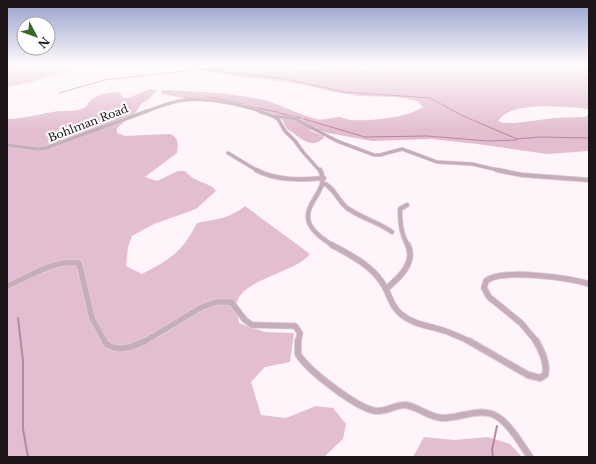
<svg xmlns="http://www.w3.org/2000/svg" width="596" height="464" viewBox="0 0 596 464" font-family="'Libre Baskerville',serif">
  <style>
    .green { fill: #e3bed0 }
    .lines { fill: none; stroke-linecap: round; stroke-linejoin: round }
    .stream-far1 { stroke: #ba85a0; stroke-width: 1 }
    .stream { stroke: #ba85a0; stroke-width: 2 }
    .minor-far4-casing { stroke: #dbd0d5; stroke-width: 3.5 }
    .minor-far3-casing { stroke: #dbd0d5; stroke-width: 4 }
    .minor-far2-casing { stroke: #dbd0d5; stroke-width: 5.5 }
    .minor-far1-casing { stroke: #dbd0d5; stroke-width: 7 }
    .minor-casing { stroke: #dbd0d5; stroke-width: 8 }
    .minor-far4 { stroke: #c6adb9; stroke-width: 2.5 }
    .minor-far3 { stroke: #c6adb9; stroke-width: 3 }
    .minor-far2 { stroke: #c6adb9; stroke-width: 4 }
    .minor-far1 { stroke: #c6adb9; stroke-width: 5.5 }
    .minor { stroke: #c6adb9; stroke-width: 6 }
    .labels { text-anchor: middle; dominant-baseline: central; stroke-width: 4; stroke-linejoin: round; paint-order: stroke }
    .far-street-label { font-size: 11px; fill: #1e1519; stroke: #fff }
  </style>
  <rect width="100%" height="100%" fill="#fff4f9"/>
  <!-- green -->
  <g class="green">
    <path d="M 14,65 L 87,65 L 31,82 L 7,87 L 7,69 Z"/>
    <path d="M 221,65 L 283,65 C 304,75 327,67 348,67 C 356,67 366,72 373,69 C 374,69 377,66 378,65 L 399,66 L 404,65 L 459,65 L 467,69 L 483,65 L 589,65 L 589,110 C 582,107 574,108 567,107 C 548,106 510,103 498,121 L 503,123 L 515,123 L 555,118 L 584,117 L 589,115 L 589,151 L 547,154 L 477,144 L 431,139 L 372,141 L 328,133 L 315,129 L 309,130 L 323,136 L 324,138 C 310,151 300,136 287,129 C 283,122 283,117 274,114 L 218,99 L 201,97 L 184,98 L 161,94 L 161,91 L 164,90 C 196,91 228,93 259,99 C 279,103 296,114 316,119 C 324,121 332,117 340,117 C 344,118 348,120 352,120 C 371,121 407,118 423,107 L 417,101 L 398,97 L 358,96 L 334,92 L 300,84 L 241,77 L 195,70 L 196,68 Z"/>
    <path d="M 150,89 L 157,90 L 149,99 L 142,103 L 136,112 L 117,128 L 117,133 L 125,136 L 169,134 C 179,137 178,143 177,153 L 145,177 L 157,181 L 178,171 L 185,171 C 195,183 210,182 216,191 L 196,209 L 154,224 L 132,236 L 128,247 L 126,266 L 142,274 C 171,259 182,252 197,223 C 216,219 229,219 245,206 L 310,254 C 295,273 243,279 237,302 C 235,308 238,316 239,323 L 265,332 L 294,333 L 290,362 L 265,367 L 251,382 L 261,415 L 286,418 L 316,406 L 333,408 L 346,424 L 343,439 L 324,457 L 7,457 L 7,119 C 25,119 42,113 59,111 C 68,111 76,112 84,108 C 88,106 88,102 92,99 C 99,94 110,92 119,92 L 123,98 L 128,98 Z"/>
    <path d="M 424,437 L 454,440 L 488,437 L 510,444 L 522,457 L 413,457 Z"/>
  </g>
  <g class="lines">
    <!-- stream-far1 -->
    <g class="stream-far1">
      <path d="M 49,65 L 57,65"/>
      <path d="M 200,69 L 286,79 L 344,92 L 430,98 L 461,115 L 517,139 L 539,137 L 589,138"/>
      <path d="M 59,93 L 105,80 L 192,70"/>
      <path d="M 183,98 L 213,98 L 242,104"/>
      <path d="M 248,106 L 277,112"/>
      <path d="M 279,113 L 300,118"/>
      <path d="M 304,119 L 365,137 L 427,136 L 488,141 L 517,140"/>
    </g>
    <!-- stream -->
    <g class="stream">
      <path d="M 18,318 L 23,361 L 23,429 L 28,457"/>
      <path d="M 493,457 L 492,450 L 497,426"/>
    </g>
    <defs>
      <path id="minor-far4" d="M 145,112 C 158,107 172,101 186,100 C 208,98 241,104 262,112"/>
      <g id="minor-far3">
        <path d="M 259,111 L 273,116 L 293,118 L 337,141 L 374,155 L 380,155 L 402,149 L 437,162 L 472,164 L 502,171"/>
        <path d="M 273,116 L 278,119 L 285,131 L 295,141 L 303,152 L 320,171"/>
        <path d="M 7,145 L 38,149 L 46,148 L 147,111"/>
        <path d="M 228,153 L 258,171"/>
      </g>
      <g id="minor-far2">
        <path d="M 256,170 C 277,181 301,180 324,178"/>
        <path d="M 320,170 C 335,197 276,212 334,246"/>
        <path d="M 497,170 L 522,175 L 589,180"/>
        <path d="M 323,183 C 334,187 338,201 347,208 C 361,218 378,222 392,232"/>
        <path d="M 407,205 L 400,209 C 400,223 401,234 408,246"/>
      </g>
      <g id="minor-far1">
        <path d="M 332,245 C 350,255 369,264 381,281 C 390,293 390,306 402,315 C 414,325 431,326 445,331 C 454,334 462,338 471,342"/>
        <path d="M 7,286 C 30,277 53,259 79,263 L 92,318 L 105,342"/>
        <path d="M 386,289 C 399,278 416,263 408,245"/>
        <path d="M 144,342 L 200,308 L 216,302 L 231,302 L 245,320 L 252,325 L 295,326 L 300,333 L 298,342"/>
        <path d="M 537,342 L 521,323 L 489,297 L 484,288 L 486,281 C 501,268 570,278 589,284"/>
      </g>
      <g id="minor">
        <path d="M 104,341 C 114,354 133,347 145,341"/>
        <path d="M 298,341 L 298,354 C 307,370 358,409 376,411 C 387,412 396,404 406,405 C 419,407 429,418 443,418 C 459,418 476,409 492,414 C 507,419 521,444 530,457"/>
        <path d="M 469,341 L 528,375 L 540,378 L 545,375 C 548,364 542,351 536,341"/>
      </g>
    </defs>
    <!-- minor-far4 casing -->
    <use href="#minor-far4" class="minor-far4-casing"/>
    <!-- minor-far3 casing -->
    <use href="#minor-far3" class="minor-far3-casing"/>
    <!-- minor-far2 casing -->
    <use href="#minor-far2" class="minor-far2-casing"/>
    <!-- minor-far1 casing -->
    <use href="#minor-far1" class="minor-far1-casing"/>
    <!-- minor casing -->
    <use href="#minor" class="minor-casing"/>
    <!-- minor-far4 -->
    <use href="#minor-far4" class="minor-far4"/>
    <!-- minor-far3 -->
    <use href="#minor-far3" class="minor-far3"/>
    <!-- minor-far2 -->
    <use href="#minor-far2" class="minor-far2"/>
    <!-- minor-far1 -->
    <use href="#minor-far1" class="minor-far1"/>
    <!-- minor -->
    <use href="#minor" class="minor"/>
  </g>
  <!-- sky -->
  <linearGradient id="sky" x2="0" y2="1"><stop stop-color="#95a1cb"/><stop offset="0.5" stop-color="#fffafc"/><stop offset="1" stop-color="#fffafc" stop-opacity="0"/></linearGradient>
  <rect width="596" height="130" fill="url(#sky)"/>
  <g class="labels">
    <!-- far-street labels -->
    <g class="far-street-label">
      <text transform="translate(88 123) rotate(-21)">Bohlman Road</text>
    </g>
  </g>
  <!-- border -->
  <rect width="596" height="464" fill="none" stroke="#1e1519" stroke-width="16"/>
  <!-- north arrow -->
  <g transform="translate(36 36) rotate(131)"><circle r="19" fill="#ffffff" stroke="#a5a1a3"/>
  <path d="M0-3L7 15L0 10L-7 15Z" fill="#3a6625"/>
  <text y="-6" font-size="11" font-weight="bold" text-anchor="middle" fill="#1e1519">N</text>
  </g>
</svg>
